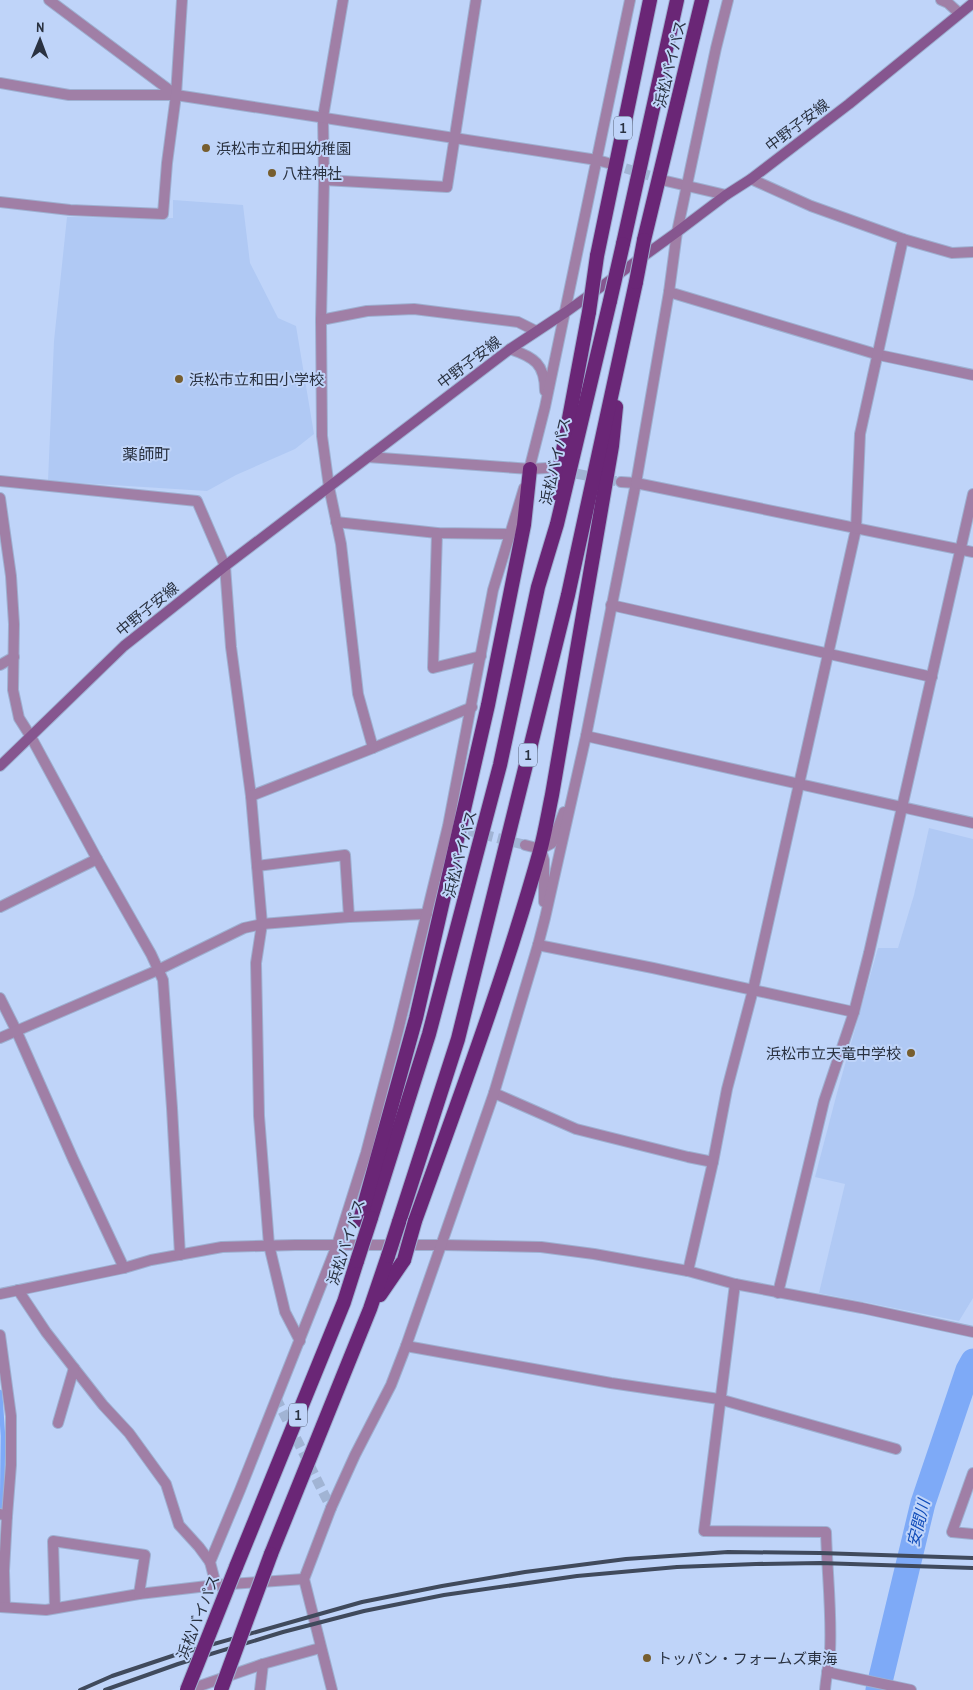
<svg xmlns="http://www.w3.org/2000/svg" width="973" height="1690" viewBox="0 0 973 1690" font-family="'Archivo Narrow','Noto Sans JP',sans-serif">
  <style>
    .built { fill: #b0c9f4 }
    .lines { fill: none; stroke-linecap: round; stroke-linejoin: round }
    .stream { stroke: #7eaaf7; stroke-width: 4.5 }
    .river { stroke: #7eaaf7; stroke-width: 25 }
    .minor-tunnel { stroke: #a1b4d4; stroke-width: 10; stroke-dasharray: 10 5; stroke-linecap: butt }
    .tertiary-tunnel { stroke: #a1b4d4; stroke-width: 10; stroke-dasharray: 10 5; stroke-linecap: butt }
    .minor-casing { stroke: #9eb0d1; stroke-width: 12 }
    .tertiary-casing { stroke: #9eb0d1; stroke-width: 12 }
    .secondary-casing { stroke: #9eb0d1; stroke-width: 12 }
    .trunk-casing { stroke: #9eb0d1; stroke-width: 16 }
    .minor { stroke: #a07fa6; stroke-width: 10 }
    .tertiary { stroke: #a07fa6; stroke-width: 10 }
    .secondary { stroke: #86568f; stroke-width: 10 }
    .trunk { stroke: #6a2676; stroke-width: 14 }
    .rail { stroke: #404a5c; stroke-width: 4 }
    .trunk-bridge-casing { stroke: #9eb0d1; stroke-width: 16; stroke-linecap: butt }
    .trunk-bridge { stroke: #6a2676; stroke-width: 14 }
    .poi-dot { fill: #775e2f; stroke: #bfd4f9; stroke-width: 2 }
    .labels { text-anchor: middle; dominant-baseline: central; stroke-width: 4; stroke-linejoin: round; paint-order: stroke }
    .shield { fill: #bfd4f9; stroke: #576378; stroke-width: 1 }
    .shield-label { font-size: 14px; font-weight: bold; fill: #2a3241 }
    .street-label { font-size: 15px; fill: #2a3241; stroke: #bfd4f9 }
    .poi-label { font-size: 15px; fill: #2a3241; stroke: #bfd4f9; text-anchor: start }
    .neighbourhood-label { font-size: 16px; fill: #2a3241; stroke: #bfd4f9 }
    .water-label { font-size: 16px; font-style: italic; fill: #114dba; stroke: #bfd4f9 }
  </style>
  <rect width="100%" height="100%" fill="#bfd4f9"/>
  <!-- built -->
  <g class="built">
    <path d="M 173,200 L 243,205 L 250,263 L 278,318 L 296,326 L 314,434 L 295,449 L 236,475 L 207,491 L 48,481 L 54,341 L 67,217 L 173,218 Z"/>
    <path d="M 929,828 L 973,839 L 973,1298 L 959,1321 L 819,1293 L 845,1184 L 815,1177 L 837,1093 L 878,948 L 898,948 L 914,895 Z"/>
  </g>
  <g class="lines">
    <!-- stream -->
    <path class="stream" d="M 0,1392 L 3,1436 L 2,1513"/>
    <!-- river -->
    <path class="river" d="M 878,1690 L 923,1503 L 968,1370 L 973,1361"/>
    <!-- minor-tunnel -->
    <g class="minor-tunnel">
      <path d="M 611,164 L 664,180"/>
      <path d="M 562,471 L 621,482"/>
      <path d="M 454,827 L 525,845"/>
    </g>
    <!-- tertiary-tunnel -->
    <path class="tertiary-tunnel" d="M 276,1398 L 331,1508"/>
    <defs>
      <g id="minor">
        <path d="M 49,0 L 176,95"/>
        <path d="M 343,0 L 323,117 L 324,180 L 321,320 L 322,436 L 329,487 L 341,544 L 358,694 L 373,748 L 472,707"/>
        <path d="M 941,0 L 948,3 L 959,13"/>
        <path d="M 0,83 L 69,95 L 176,95 L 597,160 L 608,163"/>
        <path d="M 751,179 L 811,206 L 903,239 L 952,253 L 973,252"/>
        <path d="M 324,180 L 447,187 L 476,0"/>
        <path d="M 666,181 L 726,195"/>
        <path d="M 0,202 L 70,210 L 163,214 L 167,163 L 176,95 L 182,0"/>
        <path d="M 669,292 L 879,355 L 973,375"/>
        <path d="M 321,320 L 367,311 L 414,309 L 518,322 L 536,331"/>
        <path d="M 510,349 C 534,357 545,364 545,391"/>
        <path d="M 368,457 L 530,469 L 547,468"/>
        <path d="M 528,474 L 545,407 L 630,0"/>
        <path d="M 0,481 L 197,501 L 225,566 L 231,647 L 251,796 L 262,924 L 256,963 L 259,1116 L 269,1245 L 285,1312 L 300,1341"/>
        <path d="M 621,482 L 636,483"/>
        <path d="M 336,522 L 437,533 L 509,534"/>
        <path d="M 437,533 L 433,668 L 481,656"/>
        <path d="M 611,605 L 932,677"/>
        <path d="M 0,665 L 14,657"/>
        <path d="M 586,736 L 973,823"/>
        <path d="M 251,796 L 373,748"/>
        <path d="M 525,845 L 541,849 L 552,843 L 564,812"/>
        <path d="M 541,850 L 544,860 L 544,902"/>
        <path d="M 257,866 L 345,855 L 349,917"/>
        <path d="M 0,907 L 97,859"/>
        <path d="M 538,945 L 653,968 L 854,1012"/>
        <path d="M 0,998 L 16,1030 L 73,1159 L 124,1268"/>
        <path d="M 0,1038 L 158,970 L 244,928 L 262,924 L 349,917 L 427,914"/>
        <path d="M 494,1093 L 576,1129 L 688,1157 L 713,1162"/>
        <path d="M 688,1271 L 713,1162 L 727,1089 L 753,990 L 856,529 L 860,434 L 903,239"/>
        <path d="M 735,1284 L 704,1531 L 826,1532 C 827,1572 832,1612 830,1652 C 829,1664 826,1677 825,1690"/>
        <path d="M 18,1290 L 46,1332 L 74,1368 L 103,1405 L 129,1433 L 166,1484 L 179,1525 L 199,1547 L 210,1562"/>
        <path d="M 778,1293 L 824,1101 L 854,1012 L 869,953 L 973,494"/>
        <path d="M 0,1294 L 124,1268 L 151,1260 L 222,1247 L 295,1245 L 442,1245 L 541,1247 L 594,1254 L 688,1271 L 735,1284 L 862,1308 L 973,1332"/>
        <path d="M 0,1335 L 11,1416 L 11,1465 L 7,1516"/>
        <path d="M 406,1346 L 611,1383 L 719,1399 L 896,1449"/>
        <path d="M 58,1423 L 74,1368"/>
        <path d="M 973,1473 L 952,1532 L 973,1534"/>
        <path d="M 331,1508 L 355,1455 L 391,1385 L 406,1346 L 494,1093 L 538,945 L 545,918 L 586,736 L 636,483 L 669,292 L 677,232 L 716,48 L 728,0"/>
        <path d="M 0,1514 L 7,1516 L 4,1571 L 5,1607"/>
        <path d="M 0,1607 L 46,1610 L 139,1594 L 216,1585 L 210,1562 L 240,1490 L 311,1311 L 337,1245 L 366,1153 L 398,1031 L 448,826 L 493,590 L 524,488"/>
        <path d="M 55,1608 L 53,1541 L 145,1555 L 139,1594"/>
        <path d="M 827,1672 L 911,1690"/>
        <path d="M 188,1690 L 263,1664 L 320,1648"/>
        <path d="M 260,1690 L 263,1664"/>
      </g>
      <g id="tertiary">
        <path d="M 636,483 L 973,552"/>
        <path d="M 0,498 L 11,576 L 14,624 L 13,690 L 19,718 L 31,737 L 97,859 L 151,954 L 163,980 L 172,1108 L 180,1255"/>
        <path d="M 331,1508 L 304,1579 L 332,1690"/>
        <path d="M 216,1585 L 304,1579"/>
      </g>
      <path id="secondary" d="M 0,766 L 124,646 L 225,566 L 510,349 L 566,312 L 677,232 L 726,195 L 751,179 L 849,104 L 973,3"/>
      <g id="trunk">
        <path d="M 644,240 L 702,0"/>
        <path d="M 623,244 L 677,0"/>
        <path d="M 597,256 L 650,0"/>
        <path d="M 555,493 L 589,312"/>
        <path d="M 371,1218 L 429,1034 L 500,765 L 538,587 L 557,524 L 610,301"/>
        <path d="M 360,1220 L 416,1018 L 488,705 L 524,525 L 530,469"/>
        <path d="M 415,1221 C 459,1099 505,976 540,851 C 545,833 548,814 552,795 L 612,446 L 616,407"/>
        <path d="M 399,1222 L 458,1039 L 568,595 L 636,282"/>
        <path d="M 380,1295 L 404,1260"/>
        <path d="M 271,1554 L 370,1309 L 388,1256"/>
        <path d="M 236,1567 L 344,1302 L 357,1261"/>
      </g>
    </defs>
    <!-- minor casing -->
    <use href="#minor" class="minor-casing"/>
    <!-- tertiary casing -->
    <use href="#tertiary" class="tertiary-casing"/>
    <!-- secondary casing -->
    <use href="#secondary" class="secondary-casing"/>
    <!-- trunk casing -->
    <use href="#trunk" class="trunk-casing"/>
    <!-- minor -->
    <use href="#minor" class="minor"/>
    <!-- tertiary -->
    <use href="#tertiary" class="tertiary"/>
    <!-- secondary -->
    <use href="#secondary" class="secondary"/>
    <!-- trunk -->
    <use href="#trunk" class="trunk"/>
    <!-- rail -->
    <g class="rail">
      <path d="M 80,1690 L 112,1676 L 175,1655 L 362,1602 L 442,1586 L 525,1572 L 626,1559 L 728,1552 L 820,1553 L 973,1558"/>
      <path d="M 105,1690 L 178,1664 L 283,1632 L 364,1611 L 444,1595 L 577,1576 L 677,1567 L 756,1564 L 820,1563 L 973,1568"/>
    </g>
    <defs>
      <g id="trunk-bridge">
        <path d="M 636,282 L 644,240"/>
        <path d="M 610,301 L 623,244"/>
        <path d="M 589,312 L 597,256"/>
        <path d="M 388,1256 L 399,1222"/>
        <path d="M 404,1260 L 415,1221"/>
        <path d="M 357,1261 L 371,1218"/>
        <path d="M 187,1690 L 236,1567"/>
        <path d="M 221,1690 L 271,1554"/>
      </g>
    </defs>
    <!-- trunk-bridge casing -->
    <use href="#trunk-bridge" class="trunk-bridge-casing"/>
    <!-- trunk-bridge -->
    <use href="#trunk-bridge" class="trunk-bridge"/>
  </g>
  <!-- markers -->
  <g class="poi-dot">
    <circle cx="206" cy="148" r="5"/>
    <circle cx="272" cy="173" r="5"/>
    <circle cx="179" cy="379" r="5"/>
    <circle cx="911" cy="1053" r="5"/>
    <circle cx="647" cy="1658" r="5"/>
  </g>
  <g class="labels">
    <!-- shield labels -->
    <g class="shield">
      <rect x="614" y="116.5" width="18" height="23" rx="4"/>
      <rect x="519" y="743.5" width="18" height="23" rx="4"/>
      <rect x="289" y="1403.5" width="18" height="23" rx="4"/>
    </g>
    <g class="shield-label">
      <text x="623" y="128">1</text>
      <text x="528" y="755">1</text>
      <text x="298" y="1415">1</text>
    </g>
    <!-- street labels -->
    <g class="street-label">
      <text transform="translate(670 64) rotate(-76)">浜松バイパス</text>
      <text transform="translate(797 125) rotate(-37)">中野子安線</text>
      <text transform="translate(469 362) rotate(-37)">中野子安線</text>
      <text transform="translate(555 461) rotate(-77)">浜松バイパス</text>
      <text transform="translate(147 609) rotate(-39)">中野子安線</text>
      <text transform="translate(460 854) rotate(-75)">浜松バイパス</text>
      <text transform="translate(346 1242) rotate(-72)">浜松バイパス</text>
      <text transform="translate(198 1617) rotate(-68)">浜松バイパス</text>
    </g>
    <!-- poi labels -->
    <g class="poi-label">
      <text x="216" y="148">浜松市立和田幼稚園</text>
      <text x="282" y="173">八柱神社</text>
      <text x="189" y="379">浜松市立和田小学校</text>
      <text x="901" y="1053" text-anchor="end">浜松市立天竜中学校</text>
      <text x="657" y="1658">トッパン・フォームズ東海</text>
    </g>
    <!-- neighbourhood labels -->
    <g class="neighbourhood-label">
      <text x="146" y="454">薬師町</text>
    </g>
    <!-- water labels -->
    <g class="water-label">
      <text transform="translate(918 1523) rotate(-76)">安間川</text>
    </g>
  </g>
  <!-- north arrow -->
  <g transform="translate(40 40) rotate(1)" stroke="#bfd4f9" stroke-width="4" paint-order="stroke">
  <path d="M0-4L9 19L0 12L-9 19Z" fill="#2a3241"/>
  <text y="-8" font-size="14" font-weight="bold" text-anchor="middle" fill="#2a3241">N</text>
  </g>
</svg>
